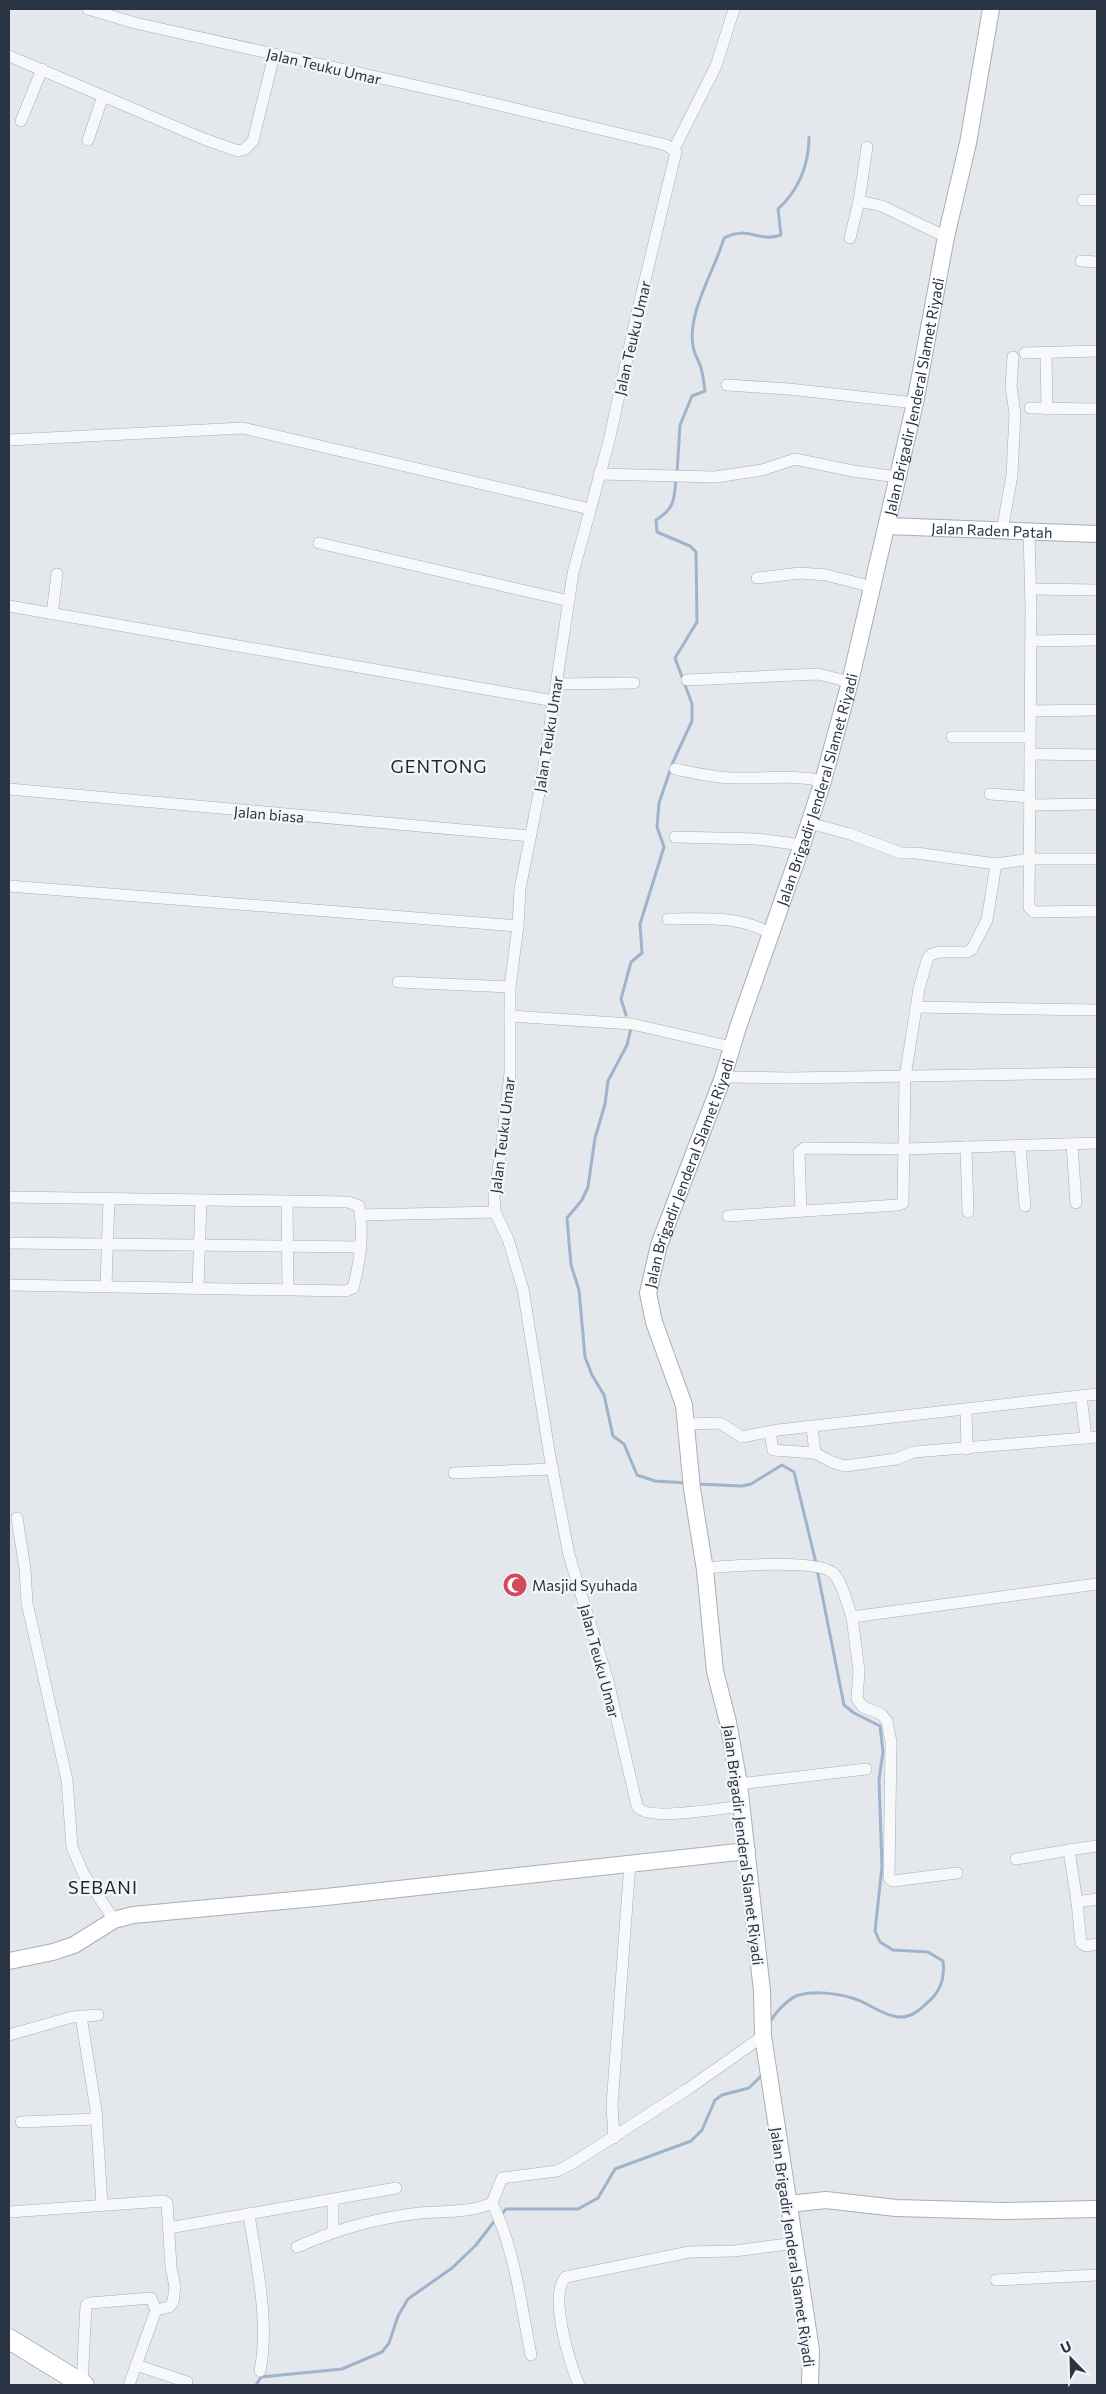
<svg xmlns="http://www.w3.org/2000/svg" width="1106" height="2394" viewBox="0 0 1106 2394" font-family="Commissioner,sans-serif">
  <style>
    .lines { fill: none; stroke-linecap: round; stroke-linejoin: round }
    .stream { stroke: #9fb4cc; stroke-width: 3 }
    .street-casing { stroke: #a9aeb7; stroke-width: 12 }
    .secondary-casing { stroke: #a9aeb7; stroke-width: 18 }
    .highway-casing { stroke: #8b94a3; stroke-width: 21 }
    .street { stroke: #f7f8fa; stroke-width: 11 }
    .secondary { stroke: #fff; stroke-width: 16 }
    .highway { stroke: #fff; stroke-width: 20 }
    .labels { text-anchor: middle; dominant-baseline: central; stroke-width: 4.5; stroke-linejoin: round; paint-order: stroke }
    .street-label { font-size: 15px; fill: #2b3445; stroke: #f4f6f9 }
    .poi-label { font-size: 15px; fill: #2b3445; stroke: #f4f6f9; text-anchor: start }
    .quarter-label { font-size: 18px; letter-spacing: 1px; fill: #1d2536; stroke: #f4f6f9 }
  </style>
  <rect width="100%" height="100%" fill="#e4e7ec"/>
  <g class="lines">
    <!-- stream -->
    <g class="stream">
      <path d="M 677,473 L 680,425 L 692,396 L 705,391 C 704,383 703,375 701,368 C 699,361 694,354 693,346 C 687,312 715,270 724,238 C 748,225 758,243 781,235 L 778,209 C 799,190 809,164 809,137"/>
      <path d="M 626,1015 L 621,999 L 631,962 L 642,953 L 640,924 L 664,847 L 657,827 L 659,803 L 673,762 L 692,721 L 692,704 L 675,658 L 697,622 L 696,552 L 690,546 L 657,532 L 656,520 C 675,508 674,500 676,479"/>
      <path d="M 631,1028 L 627,1045 L 608,1081 L 605,1104 L 595,1138 L 588,1187 L 582,1200 L 567,1218 L 571,1265 L 579,1290 L 585,1357 L 592,1375 L 604,1395 L 613,1436 L 624,1444 L 637,1475 L 655,1481 L 687,1483"/>
      <path d="M 696,1484 L 742,1486 L 751,1484 L 782,1465 L 794,1472 L 816,1563"/>
      <path d="M 769,2024 C 774,2014 788,1998 799,1995 C 814,1991 837,1993 852,1998 C 868,2002 881,2015 898,2017 C 911,2018 920,2010 928,2002 C 941,1991 945,1977 943,1961 L 928,1952 L 893,1950 L 880,1942 L 875,1931 L 882,1867 L 879,1780 L 883,1752 L 880,1726 L 854,1713 L 844,1705 L 817,1569"/>
      <path d="M 501,2215 L 506,2209 L 578,2209 L 598,2198 L 615,2169 L 691,2141 L 702,2130 L 715,2100 L 722,2095 L 749,2088 L 762,2075"/>
      <path d="M 256,2385 L 261,2377 L 342,2369 L 382,2352 L 389,2343 L 398,2316 L 408,2299 L 452,2268 L 476,2245 L 496,2219"/>
    </g>
    <defs>
      <g id="street">
        <path d="M 88,9 L 135,23 L 453,94 L 666,145 L 676,152 L 637,313 L 609,441 L 573,573 L 542,778 L 520,889 L 518,926 L 510,987 L 510,1073 L 501,1151 L 494,1197 L 495,1212 L 508,1239 L 523,1289 L 550,1457 L 569,1555 L 608,1681 L 637,1806 C 644,1822 725,1808 741,1806"/>
        <path d="M 9,56 L 204,139 L 238,151 L 245,149 L 253,141 L 274,55"/>
        <path d="M 21,121 L 42,69"/>
        <path d="M 88,140 L 103,96"/>
        <path d="M 674,149 L 716,66 L 734,9"/>
        <path d="M 1083,200 L 1097,200"/>
        <path d="M 859,201 L 882,206 L 946,237"/>
        <path d="M 850,238 L 859,201 L 867,147"/>
        <path d="M 1081,261 L 1097,262"/>
        <path d="M 1025,353 L 1097,351"/>
        <path d="M 1046,353 L 1047,409"/>
        <path d="M 727,385 L 789,389 L 915,403"/>
        <path d="M 1030,408 L 1097,409"/>
        <path d="M 9,440 L 243,428 L 590,509"/>
        <path d="M 599,474 L 715,477 L 762,470 L 795,459 L 853,471 L 897,477"/>
        <path d="M 1002,531 L 1012,475 L 1015,414 L 1011,386 L 1013,357"/>
        <path d="M 1029,533 L 1031,606 L 1029,907 L 1034,912 L 1097,911"/>
        <path d="M 319,543 L 569,601"/>
        <path d="M 757,578 L 800,573 L 826,575 L 873,587"/>
        <path d="M 1031,589 L 1097,590"/>
        <path d="M 9,606 L 554,701"/>
        <path d="M 52,614 L 57,574"/>
        <path d="M 1031,641 L 1097,640"/>
        <path d="M 687,680 L 818,674 L 850,682"/>
        <path d="M 556,684 L 634,683"/>
        <path d="M 1031,711 L 1097,710"/>
        <path d="M 952,737 L 1030,737"/>
        <path d="M 1030,754 L 1097,755"/>
        <path d="M 675,769 C 694,773 714,778 733,778 C 766,779 789,774 823,781"/>
        <path d="M 9,789 L 530,836"/>
        <path d="M 990,794 L 1030,797"/>
        <path d="M 1030,805 L 1097,804"/>
        <path d="M 809,823 L 850,834 L 901,853 L 916,853 L 996,864"/>
        <path d="M 675,837 L 757,839 L 802,845"/>
        <path d="M 9,886 L 518,926"/>
        <path d="M 668,919 C 704,919 740,915 771,934"/>
        <path d="M 398,982 L 510,987"/>
        <path d="M 916,1007 L 1097,1010"/>
        <path d="M 510,1016 L 632,1024 L 732,1047"/>
        <path d="M 723,1077 L 790,1078 L 1097,1073"/>
        <path d="M 1072,1144 L 1076,1203"/>
        <path d="M 1020,1146 L 1025,1206"/>
        <path d="M 966,1147 L 968,1212"/>
        <path d="M 9,1197 L 348,1202 L 359,1206 C 364,1232 360,1262 353,1288 L 346,1291 L 9,1285"/>
        <path d="M 287,1201 L 288,1289"/>
        <path d="M 801,1211 L 799,1152 L 804,1148 L 905,1149 L 1097,1143"/>
        <path d="M 361,1215 L 495,1212"/>
        <path d="M 728,1216 L 898,1205 L 903,1203 L 905,1077 L 919,989 L 927,960 L 930,955 L 939,952 L 967,952 L 972,949 L 987,920 L 996,864 L 1030,859 L 1097,859"/>
        <path d="M 9,1243 L 360,1247"/>
        <path d="M 106,1285 L 109,1198"/>
        <path d="M 198,1288 L 201,1200"/>
        <path d="M 1081,1396 L 1086,1438"/>
        <path d="M 966,1411 L 967,1449"/>
        <path d="M 686,1424 L 720,1423 L 742,1437 L 778,1430 L 1097,1394"/>
        <path d="M 812,1427 L 815,1453"/>
        <path d="M 770,1432 L 773,1450 L 815,1453 L 832,1462 L 845,1466 L 896,1459 L 914,1452 L 1097,1437"/>
        <path d="M 454,1473 L 553,1469"/>
        <path d="M 17,1518 L 25,1569 L 27,1603 L 67,1780 L 72,1847 L 83,1873 L 114,1920"/>
        <path d="M 704,1568 C 727,1566 821,1558 834,1574 C 843,1584 847,1604 852,1617 L 1097,1584"/>
        <path d="M 852,1617 L 859,1671 L 857,1699 L 863,1707 L 881,1714 L 887,1721 L 891,1742 L 889,1878 L 893,1881 L 957,1873"/>
        <path d="M 739,1784 L 866,1769"/>
        <path d="M 1069,1850 L 1097,1846"/>
        <path d="M 1016,1859 L 1069,1850 L 1077,1902"/>
        <path d="M 1097,1899 L 1077,1902 L 1081,1943 L 1086,1946 L 1097,1944"/>
        <path d="M 81,2016 L 96,2110 L 102,2205"/>
        <path d="M 9,2035 L 72,2017 L 98,2015"/>
        <path d="M 21,2122 L 97,2119"/>
        <path d="M 614,2138 L 612,2105 L 630,1863"/>
        <path d="M 333,2200 L 333,2231"/>
        <path d="M 492,2203 C 515,2249 521,2305 531,2355"/>
        <path d="M 9,2212 L 164,2201 L 167,2203 L 171,2267 L 175,2287 L 173,2302 L 169,2307 L 156,2310 L 151,2298 L 90,2303 L 86,2305 L 82,2384"/>
        <path d="M 249,2214 C 256,2263 270,2322 260,2371"/>
        <path d="M 169,2228 L 396,2188"/>
        <path d="M 297,2247 C 337,2229 376,2218 420,2213 C 444,2211 470,2213 492,2203 L 502,2178 L 557,2171 L 571,2164 L 688,2089 L 763,2036"/>
        <path d="M 996,2280 L 1097,2275"/>
        <path d="M 136,2365 L 187,2382"/>
        <path d="M 129,2385 L 156,2310"/>
        <path d="M 579,2385 C 570,2365 548,2294 566,2277 L 689,2252 L 734,2251 L 796,2243"/>
      </g>
      <g id="secondary">
        <path id="s1" d="M 887,526 L 1097,534"/>
        <path d="M 9,1961 L 53,1952 L 74,1945 L 114,1920 L 133,1915 L 326,1897 L 747,1851"/>
        <path d="M 789,2204 L 826,2200 L 896,2208 L 1002,2211 L 1097,2209"/>
        <path id="s2" d="M 810,2385 L 811,2350 L 763,2036 L 762,1991 L 739,1784 L 728,1722 L 715,1671 L 705,1570 L 692,1489 L 684,1405 L 654,1322 L 648,1293 L 659,1245 L 723,1077 L 738,1027 L 802,845 L 823,781 L 850,682 L 915,403 L 946,237 L 968,143 L 991,9"/>
      </g>
      <path id="highway" d="M 9,2339 L 84,2385"/>
    </defs>
    <!-- street casing -->
    <use href="#street" class="street-casing"/>
    <!-- secondary casing -->
    <use href="#secondary" class="secondary-casing"/>
    <!-- highway casing -->
    <use href="#highway" class="highway-casing"/>
    <!-- street -->
    <use href="#street" class="street"/>
    <!-- secondary -->
    <use href="#secondary" class="secondary"/>
    <!-- highway -->
    <use href="#highway" class="highway"/>
  </g>
  <!-- icons -->
  <defs>
    <symbol id="mosque-disc" viewBox="-11 -11 22 22"><circle r="9.5" fill="#d1495b" stroke="#f4f6f9"/><path d="M3.5-4.9A6 6 0 1 0 3.5 4.9A5 5 0 1 1 3.5-4.9Z" fill="#fff"/></symbol>
  </defs>
  <g fill-rule="evenodd">
    <use href="#mosque-disc" x="501" y="1571" width="28" height="28"/>
  </g>
  <g class="labels">
    <!-- street labels -->
    <g class="street-label">
      <text transform="translate(324 66) rotate(13)">Jalan Teuku Umar</text>
      <text transform="translate(632 338) rotate(-77)">Jalan Teuku Umar</text>
      <text stroke="none"><textPath href="#s2" startOffset="2044">Jalan Brigadir Jenderal Slamet Riyadi</textPath></text>
      <text stroke="none"><textPath href="#s1" startOffset="105">Jalan Raden Patah</textPath></text>
      <text transform="translate(548 734) rotate(-81)">Jalan Teuku Umar</text>
      <text stroke="none"><textPath href="#s2" startOffset="1639">Jalan Brigadir Jenderal Slamet Riyadi</textPath></text>
      <text transform="translate(269 814) rotate(5)">Jalan biasa</text>
      <text transform="translate(502 1135) rotate(-83)">Jalan Teuku Umar</text>
      <text stroke="none"><textPath href="#s2" startOffset="1234">Jalan Brigadir Jenderal Slamet Riyadi</textPath></text>
      <text transform="translate(600 1661) rotate(75)">Jalan Teuku Umar</text>
      <text transform="translate(744 1845) rotate(83)">Jalan Brigadir Jenderal Slamet Riyadi</text>
      <text transform="translate(793 2247) rotate(82)">Jalan Brigadir Jenderal Slamet Riyadi</text>
    </g>
    <!-- poi labels -->
    <g class="poi-label">
      <text x="532" y="1585">Masjid Syuhada</text>
    </g>
    <!-- quarter labels -->
    <g class="quarter-label">
      <text x="439" y="766">GENTONG</text>
      <text x="103" y="1887">SEBANI</text>
    </g>
  </g>
  <!-- border -->
  <rect width="1106" height="2394" fill="none" stroke="#2b3445" stroke-width="20"/>
  <!-- north arrow -->
  <g transform="translate(1071 2359) rotate(337)" stroke="#f4f6f9" stroke-width="4" paint-order="stroke">
  <path d="M0-4L9 19L0 12L-9 19Z" fill="#2b3445"/>
  <text y="-8" font-size="14" font-weight="bold" text-anchor="middle" fill="#2b3445">U</text>
  </g>
</svg>
